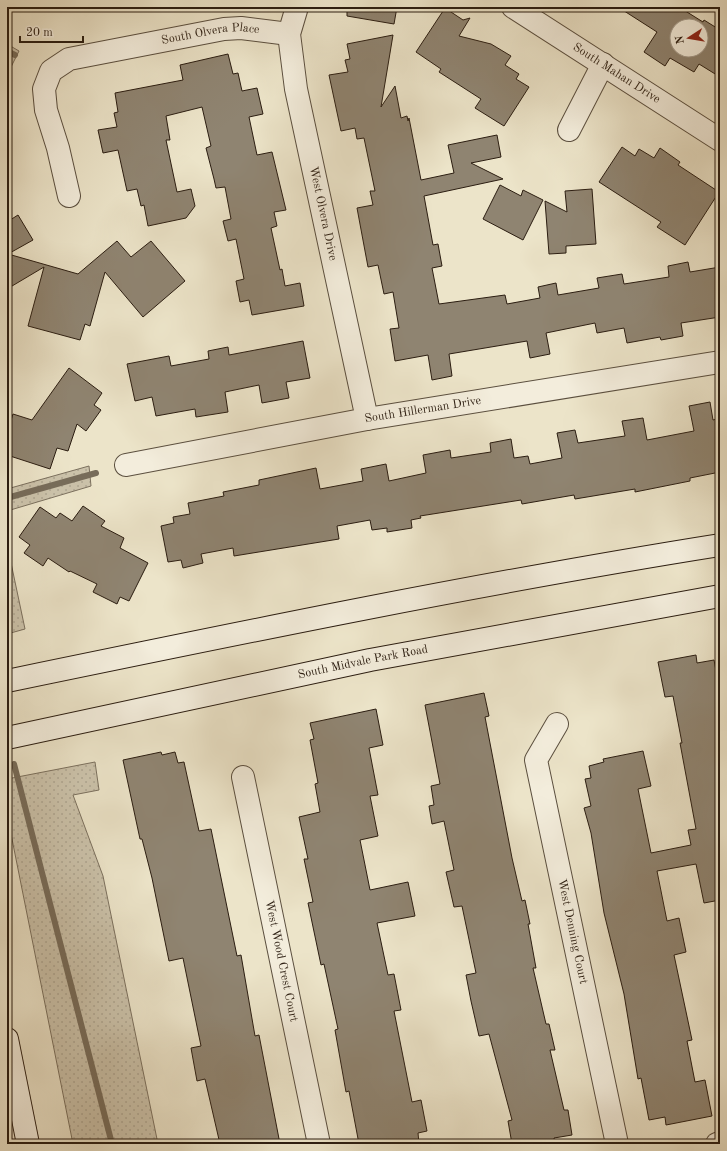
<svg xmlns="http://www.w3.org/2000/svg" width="727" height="1151" viewBox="0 0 727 1151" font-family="'Old Standard TT',serif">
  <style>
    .grass { fill: url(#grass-dots); stroke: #7b705e }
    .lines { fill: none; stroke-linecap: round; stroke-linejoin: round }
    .stream { stroke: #776c5a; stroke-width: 6 }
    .building { fill: #8f8471; stroke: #2b1d11; fill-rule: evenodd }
    .street-casing { stroke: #5b4f3f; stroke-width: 24 }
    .secondary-casing { stroke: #2b1d11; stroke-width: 24 }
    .street { stroke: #f3eddc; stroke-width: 22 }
    .secondary { stroke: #f3eddc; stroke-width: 22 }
    .labels { text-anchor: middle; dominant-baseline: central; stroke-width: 3.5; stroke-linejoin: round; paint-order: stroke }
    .street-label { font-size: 12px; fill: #2b1d11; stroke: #f3eddc }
  </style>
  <defs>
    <pattern id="grass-dots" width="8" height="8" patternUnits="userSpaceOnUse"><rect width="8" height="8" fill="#cbc2aa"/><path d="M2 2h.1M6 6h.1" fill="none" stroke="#aea691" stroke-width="1.8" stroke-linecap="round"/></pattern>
  </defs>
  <rect width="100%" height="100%" fill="#ece4c9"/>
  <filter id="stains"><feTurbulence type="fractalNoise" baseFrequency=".005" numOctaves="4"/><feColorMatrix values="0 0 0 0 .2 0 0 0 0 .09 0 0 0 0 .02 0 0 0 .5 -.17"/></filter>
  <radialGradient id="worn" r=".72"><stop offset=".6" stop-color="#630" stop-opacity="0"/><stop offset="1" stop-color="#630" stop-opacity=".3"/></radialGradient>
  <!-- grass -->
  <g class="grass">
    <path d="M 7,44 L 19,51 L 11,67 L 7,65 Z"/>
    <path d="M 89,466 L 91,486 L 7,511 L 7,489 Z"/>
    <path d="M 7,544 L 25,629 L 7,634 Z"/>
    <path d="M 95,762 L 99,790 L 73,795 L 103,876 L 158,1144 L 73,1144 L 7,814 L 7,779 Z"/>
  </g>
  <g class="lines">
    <!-- stream -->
    <g class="stream">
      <path d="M 7,51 L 15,55"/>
      <path d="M 7,498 L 96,473"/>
      <path d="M 14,764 L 112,1144"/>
    </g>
  </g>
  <!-- building -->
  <g class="building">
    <path d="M 347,7 L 397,7 L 394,24 L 347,16 Z"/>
    <path d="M 618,7 L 679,7 L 703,22 L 704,20 L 720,30 L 720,77 L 699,64 L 694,72 L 670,58 L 665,66 L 644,52 L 657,32 ZM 677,26 L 701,26 L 701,50 L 677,50 Z"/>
    <path d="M 445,8 L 463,20 L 470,18 L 459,36 L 491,44 L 511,56 L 505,65 L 519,74 L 516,79 L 529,87 L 504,126 L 475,108 L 481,99 L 439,72 L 441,69 L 416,52 Z"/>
    <path d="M 393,35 L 381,107 L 395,86 L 401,118 L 407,116 L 408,121 L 409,118 L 421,180 L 454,173 L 448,145 L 497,135 L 501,157 L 471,163 L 503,179 L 424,196 L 433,245 L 438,244 L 442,266 L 432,268 L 439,304 L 505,295 L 507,304 L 540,298 L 538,287 L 556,283 L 558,295 L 599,288 L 597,278 L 622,274 L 624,284 L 669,277 L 668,266 L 688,262 L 690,272 L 720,267 L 720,317 L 681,323 L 683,336 L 661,340 L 660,337 L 627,343 L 624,328 L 597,333 L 595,323 L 546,333 L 550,354 L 530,358 L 527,341 L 449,354 L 452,376 L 432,380 L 428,355 L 395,361 L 390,329 L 399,328 L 393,292 L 384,294 L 378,265 L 368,267 L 357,208 L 373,205 L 370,191 L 375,191 L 364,138 L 357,139 L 355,128 L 341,131 L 329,75 L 348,72 L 345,60 L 350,59 L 347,44 Z"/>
    <path d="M 228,54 L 233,74 L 238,73 L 242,91 L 257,88 L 263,114 L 249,117 L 257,155 L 272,152 L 286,210 L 274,212 L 277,226 L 271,228 L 280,270 L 282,269 L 285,286 L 300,283 L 304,306 L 252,315 L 249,300 L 240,302 L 236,281 L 244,279 L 236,239 L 228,241 L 223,221 L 231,219 L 225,187 L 216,188 L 214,179 L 206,148 L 211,146 L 202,107 L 166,116 L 170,140 L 166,140 L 177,192 L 191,189 L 195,206 L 186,218 L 148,226 L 144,205 L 141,206 L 137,189 L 127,191 L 118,150 L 103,153 L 98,130 L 117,127 L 114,113 L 118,112 L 115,93 L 183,80 L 180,65 Z"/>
    <path d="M 622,147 L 635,156 L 639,149 L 654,158 L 660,148 L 680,162 L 678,165 L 719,192 L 685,245 L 657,227 L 661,222 L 599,182 Z"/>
    <path d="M 500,185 L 521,196 L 523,190 L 543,200 L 523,240 L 483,219 Z"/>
    <path d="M 592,189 L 596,244 L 566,246 L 566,253 L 549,254 L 545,201 L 567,212 L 565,191 Z"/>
    <path d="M 18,215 L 33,240 L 8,254 L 78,274 L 117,241 L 131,257 L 151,241 L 185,281 L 143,317 L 105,272 L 90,326 L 85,324 L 80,340 L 28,326 L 44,267 L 7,289 L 7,222 Z"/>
    <path d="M 303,341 L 310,378 L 286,382 L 289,398 L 262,403 L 259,385 L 225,392 L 228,412 L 196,417 L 195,409 L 156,416 L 152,397 L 135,401 L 127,364 L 169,356 L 171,366 L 209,359 L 208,351 L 228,347 L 229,355 Z"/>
    <path d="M 69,368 L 102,393 L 94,405 L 101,410 L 86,431 L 77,424 L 68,451 L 57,448 L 50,469 L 7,455 L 7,433 L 13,414 L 32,420 Z"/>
    <path d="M 710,402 L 713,420 L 720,418 L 720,472 L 690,478 L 690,481 L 635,492 L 635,489 L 575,499 L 574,495 L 522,504 L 521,500 L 420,516 L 421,518 L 411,520 L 412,528 L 387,532 L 387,528 L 372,530 L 370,520 L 337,526 L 339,539 L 234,556 L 233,548 L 201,554 L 203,563 L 183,568 L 181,560 L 168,562 L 161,526 L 174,523 L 173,517 L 190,514 L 188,503 L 224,496 L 223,492 L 259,485 L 259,480 L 316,468 L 320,489 L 363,481 L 361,469 L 386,464 L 389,481 L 426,473 L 423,455 L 450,450 L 451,458 L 491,452 L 490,443 L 511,439 L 514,458 L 528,456 L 530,464 L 562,458 L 557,433 L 575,430 L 578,443 L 625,436 L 622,421 L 643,418 L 647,440 L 694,431 L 689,406 Z"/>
    <path d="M 83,506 L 105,521 L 101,526 L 124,538 L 120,548 L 148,563 L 129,601 L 120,597 L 117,604 L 93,592 L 97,584 L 70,571 L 69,572 L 48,558 L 43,566 L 24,553 L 30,545 L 19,537 L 40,507 L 56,518 L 60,513 L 72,521 Z"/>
    <path d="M 696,655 L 697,663 L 714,660 L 720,693 L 720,900 L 704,903 L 696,864 L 657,871 L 667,921 L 679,918 L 686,952 L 674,955 L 692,1040 L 687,1041 L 695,1082 L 705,1080 L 712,1116 L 666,1125 L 665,1117 L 649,1120 L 641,1078 L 638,1079 L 624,994 L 604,913 L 591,833 L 584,808 L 591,806 L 585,779 L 591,778 L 589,766 L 604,762 L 603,759 L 643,751 L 651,786 L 638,789 L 651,853 L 691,845 L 688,830 L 696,829 L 680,743 L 682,743 L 673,696 L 665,697 L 658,662 Z"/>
    <path d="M 484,693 L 489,716 L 485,717 L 512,858 L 522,901 L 525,900 L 530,924 L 528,924 L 536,968 L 533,968 L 546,1024 L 549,1024 L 555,1050 L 550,1050 L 564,1110 L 568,1110 L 572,1135 L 554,1138 L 555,1144 L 512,1144 L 508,1121 L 512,1120 L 489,1034 L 479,1036 L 471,1001 L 466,975 L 476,973 L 462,906 L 454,907 L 446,872 L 454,870 L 444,821 L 432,824 L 429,806 L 434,805 L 431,786 L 440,784 L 425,705 Z"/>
    <path d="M 376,709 L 383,745 L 369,748 L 378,795 L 370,796 L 378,836 L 360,840 L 370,890 L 408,882 L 415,916 L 377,923 L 388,975 L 394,974 L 401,1010 L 394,1011 L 412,1102 L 421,1100 L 427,1131 L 418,1133 L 419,1144 L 359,1144 L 349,1091 L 346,1092 L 335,1030 L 338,1029 L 324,964 L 321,965 L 308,903 L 313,902 L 304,859 L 308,859 L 299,817 L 320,812 L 315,784 L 318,783 L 310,740 L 314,739 L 310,723 Z"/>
    <path d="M 161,752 L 162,755 L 175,752 L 178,763 L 184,762 L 199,831 L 211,829 L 237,956 L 241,955 L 255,1036 L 259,1035 L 280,1144 L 220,1144 L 205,1079 L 197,1081 L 191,1048 L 201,1046 L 183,958 L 169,961 L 152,878 L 142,839 L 140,839 L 123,760 Z"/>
  </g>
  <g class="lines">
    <defs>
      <g id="street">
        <path id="s1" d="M 297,7 L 289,34 L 296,89 L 367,419"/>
        <path id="s2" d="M 513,7 L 720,140"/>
        <path d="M 569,130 L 603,64"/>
        <path id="s3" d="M 69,196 L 58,148 L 46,110 L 44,89 L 51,71 L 69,59 L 224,29 L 241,28 L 289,34"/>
        <path id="s4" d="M 126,465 L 367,419 L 720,362"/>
        <path id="s5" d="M 557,724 L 536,760 L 617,1144"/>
        <path id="s6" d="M 243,777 L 319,1144"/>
        <path d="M 717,1144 L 720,1143"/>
      </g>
      <g id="secondary">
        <path d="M 7,681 C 244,632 481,583 720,545"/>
        <path id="s7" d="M 7,738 L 370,660 L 720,596"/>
        <path d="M 7,1039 L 28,1144"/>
      </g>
    </defs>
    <!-- street casing -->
    <use href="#street" class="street-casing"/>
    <!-- secondary casing -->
    <use href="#secondary" class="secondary-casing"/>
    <!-- street -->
    <use href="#street" class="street"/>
    <!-- secondary -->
    <use href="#secondary" class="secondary"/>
  </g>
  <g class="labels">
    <!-- street labels -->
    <g class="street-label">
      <text stroke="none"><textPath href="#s3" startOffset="295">South Olvera Place</textPath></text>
      <text stroke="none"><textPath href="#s2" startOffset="123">South Mahan Drive</textPath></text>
      <text stroke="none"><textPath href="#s1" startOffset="211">West Olvera Drive</textPath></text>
      <text stroke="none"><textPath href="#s4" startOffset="302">South Hillerman Drive</textPath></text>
      <text stroke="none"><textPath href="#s7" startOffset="364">South Midvale Park Road</textPath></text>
      <text stroke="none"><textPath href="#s5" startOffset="217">West Denning Court</textPath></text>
      <text stroke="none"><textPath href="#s6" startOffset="188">West Wood Crest Court</textPath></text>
    </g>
  </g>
  <!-- margin -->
  <rect width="727" height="1151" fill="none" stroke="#ece4c9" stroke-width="24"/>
  <rect x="8" y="8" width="711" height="1135" fill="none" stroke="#2b1d11" stroke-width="2"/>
  <rect x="12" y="12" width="703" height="1127" fill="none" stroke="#2b1d11"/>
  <!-- north arrow -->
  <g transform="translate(689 38) rotate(258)"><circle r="19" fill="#f3eddc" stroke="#a39a8b"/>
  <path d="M0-3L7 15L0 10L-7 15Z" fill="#8f2418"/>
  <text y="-6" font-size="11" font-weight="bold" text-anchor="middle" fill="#2b1d11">N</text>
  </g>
  <!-- scale -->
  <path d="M20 36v6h63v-6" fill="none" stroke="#2b1d11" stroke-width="2"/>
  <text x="26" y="36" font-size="12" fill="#2b1d11" stroke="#f3eddc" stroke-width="3" paint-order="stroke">20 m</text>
  <rect width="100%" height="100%" filter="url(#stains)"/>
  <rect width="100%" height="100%" fill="url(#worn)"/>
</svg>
